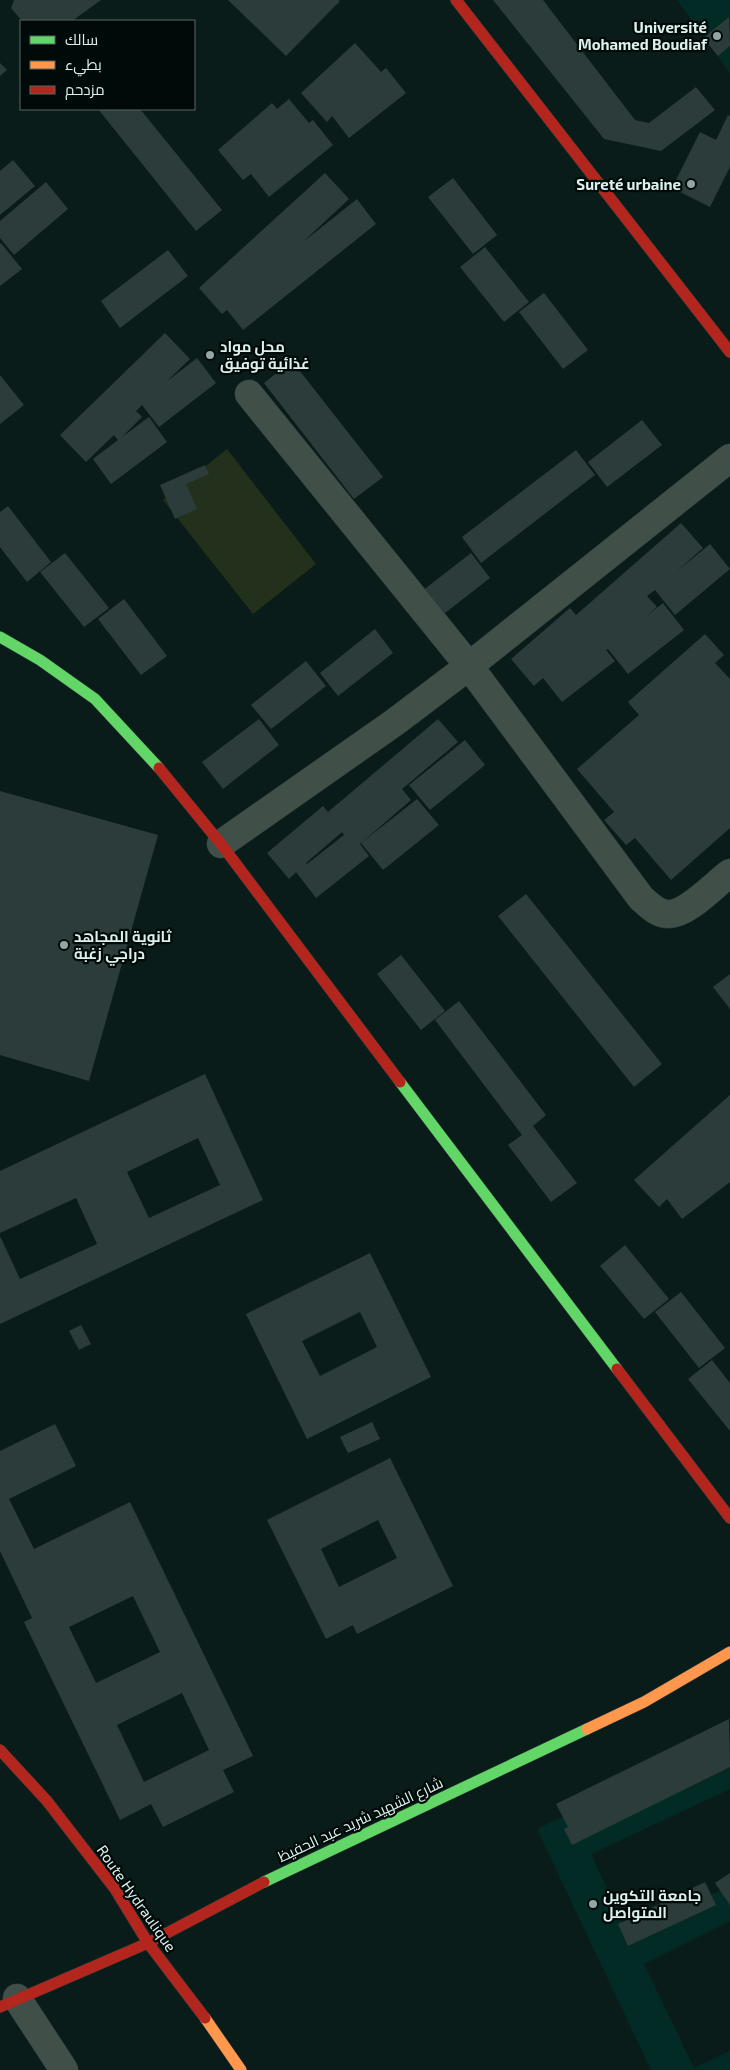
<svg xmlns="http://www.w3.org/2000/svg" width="730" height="2070" viewBox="0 0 730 2070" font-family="'Exo 2',Cairo,sans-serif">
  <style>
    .built { fill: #032b26 }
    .green { fill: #23301b }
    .building { fill: #2b3c3b; fill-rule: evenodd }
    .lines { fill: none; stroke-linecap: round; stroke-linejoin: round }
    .street-casing { stroke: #293836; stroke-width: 29 }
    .fast-casing { stroke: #293836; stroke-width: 12 }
    .slow-casing { stroke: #293836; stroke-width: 12 }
    .jam-casing { stroke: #293836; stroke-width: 12 }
    .street { stroke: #404f48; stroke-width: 28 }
    .fast { stroke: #63d668; stroke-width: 11 }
    .slow { stroke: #ff974d; stroke-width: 11 }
    .jam { stroke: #b3261e; stroke-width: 11 }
    .poi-dot { fill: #92a6a3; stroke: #000a08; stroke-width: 2 }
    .labels { text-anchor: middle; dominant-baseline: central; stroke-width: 4.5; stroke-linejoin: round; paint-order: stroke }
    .poi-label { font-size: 15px; font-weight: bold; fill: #dcf1ed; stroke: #000a08; text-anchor: start }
    .street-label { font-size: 15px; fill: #dcf1ed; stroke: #000a08 }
  </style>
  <rect width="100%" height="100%" fill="#0a1c19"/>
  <!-- built -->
  <g class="built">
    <path d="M 677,0 L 730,0 L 730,73 Z"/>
    <path d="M 730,1736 L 730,1789 L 591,1854 L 628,1934 L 730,1886 L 730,1921 L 644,1964 L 694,2068 L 730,2051 L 730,2070 L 651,2070 L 537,1829 Z"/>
  </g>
  <!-- green -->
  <path class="green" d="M 227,449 L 316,564 L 253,614 L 163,500 Z"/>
  <!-- building -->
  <g class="building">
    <path d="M 14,0 L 101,0 L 72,21 L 22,21 L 11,8 Z"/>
    <path d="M 228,0 L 338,0 L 340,1 L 286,56 Z"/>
    <path d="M 493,0 L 543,0 L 635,120 L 649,123 L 696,87 L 715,110 L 661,151 L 604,139 Z"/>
    <path d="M 729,17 L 730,46 L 718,56 L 703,38 Z"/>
    <path d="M 355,43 L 381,72 L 386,68 L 406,93 L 349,138 L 332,116 L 327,122 L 301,93 Z"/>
    <path d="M 0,63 L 7,70 L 0,76 Z"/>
    <path d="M 289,99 L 309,123 L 313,120 L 333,145 L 269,197 L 251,174 L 243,180 L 218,150 L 272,103 L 277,109 Z"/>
    <path d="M 98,109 L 140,109 L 222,210 L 196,231 Z"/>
    <path d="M 728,115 L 730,116 L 730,167 L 710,207 L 672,188 L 700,132 L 716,140 Z"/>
    <path d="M 13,160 L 35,186 L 0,215 L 0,171 Z"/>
    <path d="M 325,173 L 349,199 L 303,242 L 357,199 L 376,224 L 243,330 L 227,310 L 222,314 L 199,288 Z"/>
    <path d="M 453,178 L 497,235 L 473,254 L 428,197 Z"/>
    <path d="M 46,182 L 68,209 L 14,255 L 0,238 L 0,221 Z"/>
    <path d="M 1,243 L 22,269 L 0,286 L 0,244 Z"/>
    <path d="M 485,247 L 529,302 L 504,322 L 460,267 Z"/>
    <path d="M 168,250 L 188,276 L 120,328 L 101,301 Z"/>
    <path d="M 544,293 L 588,350 L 563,369 L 519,312 Z"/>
    <path d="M 165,333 L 190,359 L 166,382 L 197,358 L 216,383 L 159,427 L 142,405 L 136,411 L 142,417 L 122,437 L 149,417 L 167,442 L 111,484 L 93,459 L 118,440 L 114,435 L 86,462 L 60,435 Z"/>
    <path d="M 292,361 L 383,477 L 354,499 L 264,383 Z"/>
    <path d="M 0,375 L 24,405 L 0,424 Z"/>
    <path d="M 642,420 L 662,445 L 607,487 L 588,462 Z"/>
    <path d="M 576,450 L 595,475 L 481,563 L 462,537 Z"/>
    <path d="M 205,465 L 209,474 L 186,484 L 197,509 L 175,519 L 160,485 Z"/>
    <path d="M 8,506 L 51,562 L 27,582 L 0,547 L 0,512 Z"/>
    <path d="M 681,523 L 703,548 L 676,572 L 710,544 L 730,569 L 675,615 L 655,590 L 647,596 L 657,607 L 643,619 L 663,603 L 684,630 L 628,674 L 608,649 L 606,650 L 615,661 L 562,702 L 543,678 L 534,686 L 511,659 L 570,608 L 576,615 Z"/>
    <path d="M 65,553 L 109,608 L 84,627 L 40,572 Z"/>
    <path d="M 471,553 L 490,578 L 436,620 L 417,595 Z"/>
    <path d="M 124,599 L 167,656 L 141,675 L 98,619 Z"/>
    <path d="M 375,629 L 393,653 L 338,696 L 320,673 Z"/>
    <path d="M 705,634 L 724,655 L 715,663 L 730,679 L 730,828 L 671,880 L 635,838 L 626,845 L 604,820 L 614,812 L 577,769 L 639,715 L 628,702 Z"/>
    <path d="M 306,661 L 326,686 L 271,729 L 251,705 Z"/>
    <path d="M 259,719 L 279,745 L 223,789 L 202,762 Z"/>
    <path d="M 438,719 L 458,742 L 402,789 L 411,800 L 360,844 L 369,856 L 316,898 L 296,872 L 289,879 L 267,853 L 323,806 L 328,812 ZM 342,832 L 344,835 L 307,864 L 306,863 Z"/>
    <path d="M 465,740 L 485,765 L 430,810 L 409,785 Z"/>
    <path d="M 0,791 L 158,835 L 89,1081 L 0,1055 Z"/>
    <path d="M 417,799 L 439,825 L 383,870 L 361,843 Z"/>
    <path d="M 526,894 L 662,1064 L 634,1087 L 498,916 Z"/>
    <path d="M 401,955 L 445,1011 L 421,1030 L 377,974 Z"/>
    <path d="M 730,974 L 730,1009 L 713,987 Z"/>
    <path d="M 459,1001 L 546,1115 L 533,1126 L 577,1183 L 551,1202 L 508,1145 L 522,1135 L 435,1020 Z"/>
    <path d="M 205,1074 L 263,1200 L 0,1324 L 0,1236 L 20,1279 L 97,1244 L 76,1198 L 0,1233 L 0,1171 ZM 198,1138 L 220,1185 L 149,1218 L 127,1172 Z"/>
    <path d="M 730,1095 L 730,1182 L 682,1219 L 667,1199 L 659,1207 L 634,1180 Z"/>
    <path d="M 625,1245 L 669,1299 L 644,1319 L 600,1266 Z"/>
    <path d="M 370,1253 L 431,1377 L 307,1439 L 246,1314 ZM 360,1312 L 377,1347 L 320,1376 L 302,1341 Z"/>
    <path d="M 681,1292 L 725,1348 L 699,1368 L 655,1312 Z"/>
    <path d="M 81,1325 L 91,1344 L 79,1350 L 69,1331 Z"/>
    <path d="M 712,1360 L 730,1383 L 730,1431 L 688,1379 Z"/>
    <path d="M 372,1422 L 380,1439 L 348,1453 L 340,1437 Z"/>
    <path d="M 55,1424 L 76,1466 L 9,1499 L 34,1549 L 130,1502 L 253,1756 L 223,1770 L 234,1792 L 163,1827 L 151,1804 L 120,1820 L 24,1622 L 32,1618 L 0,1551 L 0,1451 ZM 133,1596 L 160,1652 L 96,1683 L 69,1627 ZM 182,1693 L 209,1750 L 144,1782 L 117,1725 Z"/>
    <path d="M 390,1458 L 453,1586 L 357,1634 L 353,1625 L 326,1639 L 267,1520 ZM 378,1520 L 397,1558 L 339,1587 L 321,1549 Z"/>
    <path d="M 729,1719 L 730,1767 L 572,1845 L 564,1829 L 568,1827 L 556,1804 Z"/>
    <path d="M 730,1873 L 730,1905 L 715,1883 Z"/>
    <path d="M 705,1882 L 716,1905 L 628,1946 L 618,1924 Z"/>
  </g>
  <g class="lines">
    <defs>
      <g id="street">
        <path d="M 249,394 L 469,666 L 641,898 C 649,905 657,914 668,914 C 687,915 715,884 730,873"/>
        <path d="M 221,844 L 395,722 L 469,666 L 730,458"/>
        <path d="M 17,1998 L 64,2070"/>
      </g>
      <g id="fast">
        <path d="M 0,637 L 40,660 L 95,699 L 159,768"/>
        <path d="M 400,1082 L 617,1369"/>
        <path d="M 264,1882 L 587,1729"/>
      </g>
      <g id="slow">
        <path d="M 587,1729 L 644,1702 L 730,1652"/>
        <path d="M 205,2018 L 241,2070"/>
      </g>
      <g id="jam">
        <path d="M 456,0 L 730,352"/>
        <path d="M 159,768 L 221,844 L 400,1082"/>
        <path d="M 617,1369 L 730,1518"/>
        <path d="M 0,1750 L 47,1801 L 115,1889 L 148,1943 L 205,2018"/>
        <path d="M 0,2007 L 148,1943 L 264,1882"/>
      </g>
    </defs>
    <!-- street casing -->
    <use href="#street" class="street-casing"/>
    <!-- fast casing -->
    <use href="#fast" class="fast-casing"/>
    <!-- slow casing -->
    <use href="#slow" class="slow-casing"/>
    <!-- jam casing -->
    <use href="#jam" class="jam-casing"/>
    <!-- street -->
    <use href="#street" class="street"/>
    <!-- fast -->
    <use href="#fast" class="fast"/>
    <!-- slow -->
    <use href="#slow" class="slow"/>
    <!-- jam -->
    <use href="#jam" class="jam"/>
  </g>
  <!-- markers -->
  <g class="poi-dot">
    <circle cx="717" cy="36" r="5"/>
    <circle cx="691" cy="184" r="5"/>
    <circle cx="210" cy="355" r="5"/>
    <circle cx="64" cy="945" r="5"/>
    <circle cx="593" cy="1904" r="5"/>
  </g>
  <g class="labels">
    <!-- poi labels -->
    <g class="poi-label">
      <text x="707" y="27" text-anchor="end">Université<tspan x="707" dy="17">Mohamed Boudiaf</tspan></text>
      <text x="681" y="184" text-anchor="end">Sureté urbaine</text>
      <text x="220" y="346">محل مواد<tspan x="220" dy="17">غذائية توفيق</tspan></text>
      <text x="74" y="936">ثانوية المجاهد<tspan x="74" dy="17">دراجي زغبة</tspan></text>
      <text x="603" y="1895">جامعة التكوين<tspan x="603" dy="17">المتواصل</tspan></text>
    </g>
    <!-- street labels -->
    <g class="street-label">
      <text transform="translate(360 1819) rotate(-25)">شارع الشهيد شريد عبد الحفيظ</text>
      <text transform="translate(137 1898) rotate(55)">Route Hydraulique</text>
    </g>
  </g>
  <!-- legend -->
  <rect x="20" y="20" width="175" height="90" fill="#000a08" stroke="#586664"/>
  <rect x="30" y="36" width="25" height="8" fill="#63d668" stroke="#586664"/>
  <text x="65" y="45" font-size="15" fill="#dcf1ed">سالك</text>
  <rect x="30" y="61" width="25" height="8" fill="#ff974d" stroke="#586664"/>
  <text x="65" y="70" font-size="15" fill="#dcf1ed">بطيء</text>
  <rect x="30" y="86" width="25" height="8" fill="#b3261e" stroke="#586664"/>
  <text x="65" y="95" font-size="15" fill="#dcf1ed">مزدحم</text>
</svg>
